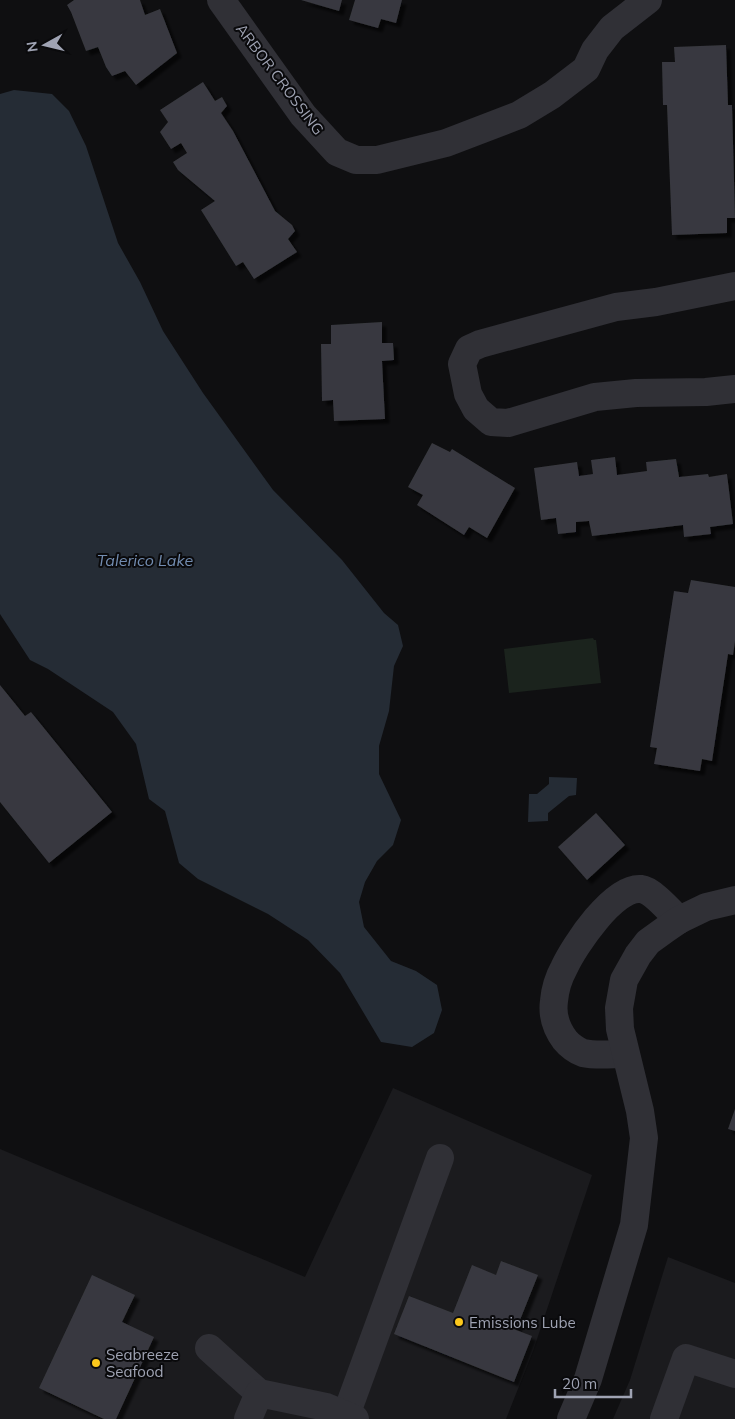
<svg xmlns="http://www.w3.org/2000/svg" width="735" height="1419" viewBox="0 0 735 1419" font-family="Mulish,sans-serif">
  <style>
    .built { fill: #1b1b1e }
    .pitch { fill: #1b231d }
    .water { fill: #252c35 }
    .building { fill: #38393f; filter: url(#shadow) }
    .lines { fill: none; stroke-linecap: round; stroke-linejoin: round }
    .minor { stroke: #303036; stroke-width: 28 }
    .poi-dot { fill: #fcc81c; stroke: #0a0a0c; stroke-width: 2 }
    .labels { text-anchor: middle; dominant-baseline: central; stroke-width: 4; stroke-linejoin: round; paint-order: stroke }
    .street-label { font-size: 15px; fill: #9fa3b3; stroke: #0a0a0c }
    .poi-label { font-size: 15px; fill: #9fa3b3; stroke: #0a0a0c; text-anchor: start }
    .water-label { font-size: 16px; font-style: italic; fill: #738db1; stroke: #0a0a0c }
  </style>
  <defs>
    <filter id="shadow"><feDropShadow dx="4.5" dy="4.5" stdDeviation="1" flood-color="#0009"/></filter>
  </defs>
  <rect width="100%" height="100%" fill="#0f0f11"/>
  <!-- built -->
  <g class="built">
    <path d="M 393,1088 L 592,1175 L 533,1351 L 506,1419 L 0,1419 L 0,1149 L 305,1277 Z"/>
    <path d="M 668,1257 L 735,1283 L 735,1419 L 613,1419 L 630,1380 Z"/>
  </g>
  <!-- pitch -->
  <path class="pitch" d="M 593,638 L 594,640 L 596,640 L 601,683 L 509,693 L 504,649 Z"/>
  <!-- water -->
  <g class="water">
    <path d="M 14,90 L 52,94 L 69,111 L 86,146 L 118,243 L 140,282 L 163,331 L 203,393 L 273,490 L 342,560 L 384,613 L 398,625 L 403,646 L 394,666 L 389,711 L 379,746 L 379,774 L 401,820 L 393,845 L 377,861 L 365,882 L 359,902 L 364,927 L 391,961 L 416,971 L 437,985 L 442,1010 L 434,1033 L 412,1047 L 381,1042 L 340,973 L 308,940 L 268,914 L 198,879 L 179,863 L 165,811 L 149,799 L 136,744 L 113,712 L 48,669 L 30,660 L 0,614 L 0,94 Z"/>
    <path d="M 549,777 L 577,778 L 576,795 L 569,796 L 548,813 L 548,821 L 528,822 L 529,794 L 537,794 L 549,784 Z"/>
  </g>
  <!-- building -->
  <g class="building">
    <path d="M 74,0 L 140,0 L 145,15 L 160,9 L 177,53 L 136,85 L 125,71 L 112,76 L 106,67 L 98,47 L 86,51 L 71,12 L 67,5 Z"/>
    <path d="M 301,0 L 342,0 L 339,11 Z"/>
    <path d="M 355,0 L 402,0 L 396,23 L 381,19 L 378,28 L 349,20 Z"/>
    <path d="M 726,45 L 728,105 L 732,105 L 735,218 L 727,218 L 727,233 L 672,235 L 667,105 L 663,105 L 662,62 L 675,62 L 674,47 Z"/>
    <path d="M 203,82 L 215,101 L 222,97 L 227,106 L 221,113 L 233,131 L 275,211 L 292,225 L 295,231 L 288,239 L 297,252 L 254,279 L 243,262 L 236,266 L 201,210 L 215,201 L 178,170 L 173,162 L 187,153 L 181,143 L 171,149 L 160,132 L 168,122 L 160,110 Z"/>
    <path d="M 382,322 L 382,343 L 393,343 L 394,360 L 382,361 L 385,419 L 334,421 L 333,400 L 322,401 L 321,344 L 331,344 L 331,325 Z"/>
    <path d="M 432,443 L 450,452 L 452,449 L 515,488 L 487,538 L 469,527 L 464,535 L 417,505 L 423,495 L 408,487 Z"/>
    <path d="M 615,457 L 617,475 L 647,471 L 646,462 L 676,459 L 679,477 L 708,474 L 709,477 L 727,474 L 733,524 L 710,527 L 711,534 L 684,537 L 683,525 L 592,536 L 589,521 L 576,522 L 576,532 L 558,534 L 556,518 L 541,520 L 534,468 L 577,462 L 579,476 L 593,474 L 591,460 Z"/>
    <path d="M 691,580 L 735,587 L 735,641 L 733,655 L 728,654 L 712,761 L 702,759 L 700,771 L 654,764 L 657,748 L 650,747 L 674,591 L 688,593 Z"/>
    <path d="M 0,685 L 25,716 L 31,712 L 112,812 L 49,863 L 0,802 Z"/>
    <path d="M 596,813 L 625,845 L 587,880 L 558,847 Z"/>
    <path d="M 735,1109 L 735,1131 L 728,1129 Z"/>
    <path d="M 501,1261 L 538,1275 L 516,1330 L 532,1336 L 514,1382 L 394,1334 L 409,1296 L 453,1313 L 472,1265 L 496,1275 Z"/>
    <path d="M 92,1275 L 135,1295 L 122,1322 L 154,1337 L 116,1419 L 104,1419 L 39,1388 Z"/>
  </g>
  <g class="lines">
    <!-- minor -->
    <g class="minor">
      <path d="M 221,0 L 303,115 L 337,152 L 356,160 L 377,160 L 446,143 L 519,115 L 552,95 L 586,69 L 595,50 L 612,28 L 648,0"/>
      <path d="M 735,286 L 656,302 L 616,307 L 480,344 L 469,349 L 462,364 L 468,394 L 476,409 L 491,422 L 508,423 L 595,397 L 636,393 L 706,392 L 735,389"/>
      <path d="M 625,1054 C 612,1054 596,1056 583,1053 C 577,1051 569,1045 565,1040 C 556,1028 552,1015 554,1001 C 555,990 559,977 564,968 C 574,946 614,886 641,889 C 652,890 671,912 679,920"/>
      <path d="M 209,1348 L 259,1393"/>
      <path d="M 346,1415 L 440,1158"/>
      <path d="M 248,1419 L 259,1393 L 326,1407 L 355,1419"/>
      <path d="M 571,1419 L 588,1379 L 634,1225 L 644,1138 L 640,1111 L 620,1029 L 619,1008 L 624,980 L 638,955 L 648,942 L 666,929 L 679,920 L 706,907 L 735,900"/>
      <path d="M 664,1419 L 686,1358 L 735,1374"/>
    </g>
  </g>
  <!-- markers -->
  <g class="poi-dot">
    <circle cx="459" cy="1322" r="5"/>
    <circle cx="96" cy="1363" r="5"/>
  </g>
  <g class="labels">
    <!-- street labels -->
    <g class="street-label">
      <text transform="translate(280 79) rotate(53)">ARBOR CROSSING</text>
    </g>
    <!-- poi labels -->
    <g class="poi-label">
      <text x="469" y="1322">Emissions Lube</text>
      <text x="106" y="1354">Seabreeze<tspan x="106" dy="17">Seafood</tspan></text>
    </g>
    <!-- water labels -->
    <g class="water-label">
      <text x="145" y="560">Talerico Lake</text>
    </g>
  </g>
  <!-- north arrow -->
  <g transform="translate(45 45) rotate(262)" stroke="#0a0a0c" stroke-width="4" paint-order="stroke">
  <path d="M0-4L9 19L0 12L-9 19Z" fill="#9fa3b3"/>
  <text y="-8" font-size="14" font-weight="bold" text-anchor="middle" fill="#9fa3b3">N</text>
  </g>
  <!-- scale -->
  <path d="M555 1389v8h76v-8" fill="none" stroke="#9fa3b3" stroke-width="2.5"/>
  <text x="562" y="1389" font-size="15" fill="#9fa3b3" stroke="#0a0a0c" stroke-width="4" paint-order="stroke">20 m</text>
</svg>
